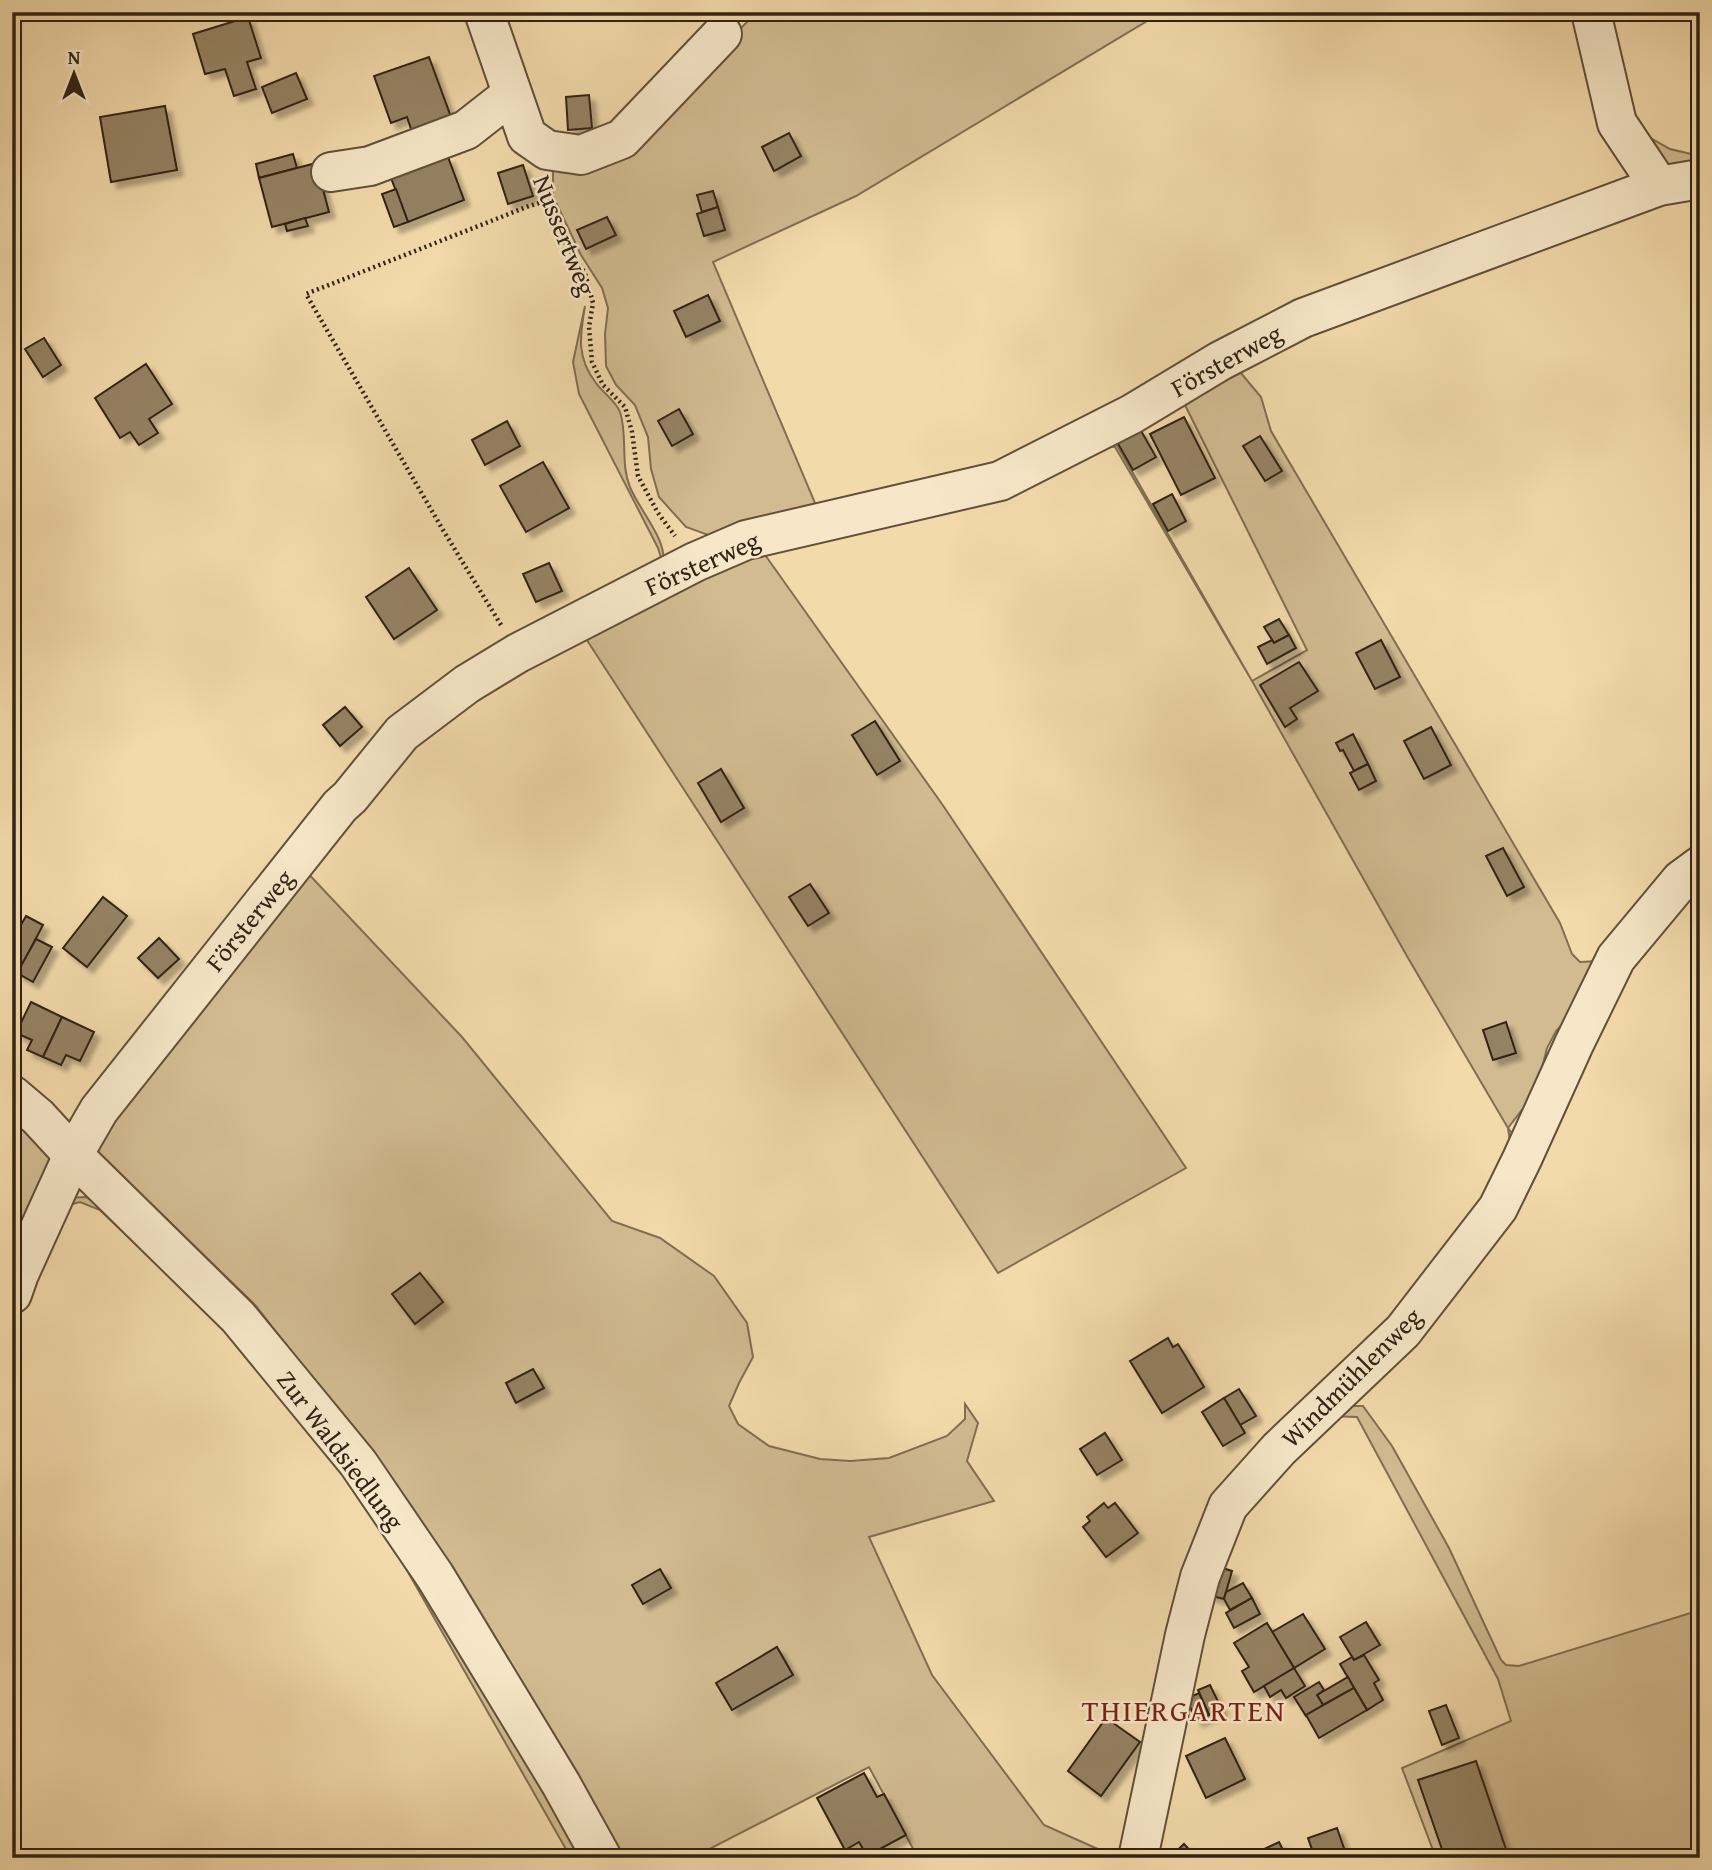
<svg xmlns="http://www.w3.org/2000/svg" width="1712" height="1870" viewBox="0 0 1712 1870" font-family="'Gentium Book Plus',serif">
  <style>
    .green { fill: #d2bb91; stroke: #816e52; stroke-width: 2 }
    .building { fill: #958263; stroke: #302214; stroke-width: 2; filter: url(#shadow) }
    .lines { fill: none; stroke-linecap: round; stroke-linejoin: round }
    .minor-casing { stroke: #61503a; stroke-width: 42 }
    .path { stroke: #302214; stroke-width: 4.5; stroke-dasharray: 2 3.5; stroke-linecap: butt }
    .minor { stroke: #f7e7c8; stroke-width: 38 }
    .labels { text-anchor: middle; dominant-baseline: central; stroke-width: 5; stroke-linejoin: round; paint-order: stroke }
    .street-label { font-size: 26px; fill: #302214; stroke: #f7e7c8 }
    .quarter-label { font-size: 30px; letter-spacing: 2px; fill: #7a1f14; stroke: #f7e7c8 }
  </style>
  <defs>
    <filter id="shadow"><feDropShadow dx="6" dy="6" stdDeviation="2" flood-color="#0004"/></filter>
  </defs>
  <rect width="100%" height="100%" fill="#f3daab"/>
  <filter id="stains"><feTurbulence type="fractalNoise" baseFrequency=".00286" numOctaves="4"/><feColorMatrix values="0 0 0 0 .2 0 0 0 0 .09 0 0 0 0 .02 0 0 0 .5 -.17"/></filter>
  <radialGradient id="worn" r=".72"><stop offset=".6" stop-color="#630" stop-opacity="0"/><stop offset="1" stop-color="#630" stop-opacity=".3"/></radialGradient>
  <!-- green -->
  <g class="green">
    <path d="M 757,12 L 1162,12 L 856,196 L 713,262 L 818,510 L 722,540 L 686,527 L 659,497 L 651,469 L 648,437 L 635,405 L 616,385 L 606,366 L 605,334 L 608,308 L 602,288 L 581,255 L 553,196 L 553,165 L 736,33 Z"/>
    <path d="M 1632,132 L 1640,132 L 1670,149 L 1700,156 L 1700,167 L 1670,165 L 1648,154 Z"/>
    <path d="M 585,306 C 580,336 576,357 596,383 C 603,393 616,401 620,412 C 628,436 620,463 630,487 C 639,510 668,540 663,564 L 658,548 L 579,394 L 573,362 Z"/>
    <path d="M 1235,366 L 1261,397 L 1271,431 L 1560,923 L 1572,954 L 1580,962 L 1598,961 L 1618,927 L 1652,885 L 1700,848 L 1700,854 L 1664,886 L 1634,922 L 1601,975 L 1581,1010 L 1567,1019 L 1556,1031 L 1547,1048 L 1543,1064 L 1545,1080 L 1508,1128 L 1516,1138 L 1518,1146 L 1513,1163 L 1483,1216 L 1456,1256 L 1396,1325 L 1319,1399 L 1288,1418 L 1445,1261 L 1485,1203 L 1509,1157 L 1510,1141 L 1508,1128 L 1408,958 L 1252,681 L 1115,447 L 1097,445 L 1008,484 L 876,522 L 872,519 L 932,505 L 1007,482 L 1109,435 L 1114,440 L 1252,681 L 1307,650 L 1181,397 L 1225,368 Z"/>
    <path d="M 758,545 L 942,804 L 1186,1168 L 998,1273 L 581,631 Z"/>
    <path d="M 302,867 L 462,1037 L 612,1221 L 660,1238 L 714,1276 L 747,1323 L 753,1357 L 739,1383 L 729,1406 L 738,1424 L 769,1446 L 820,1459 L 850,1461 L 889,1458 L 947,1436 L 965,1419 L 965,1404 L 978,1423 L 967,1461 L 994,1501 L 869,1537 L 932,1675 L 1044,1825 L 1118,1858 L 918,1858 L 869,1767 L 692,1858 L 614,1858 L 384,1472 L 256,1306 L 95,1149 L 133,1081 Z"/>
    <path d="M 12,1110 L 53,1153 L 12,1266 Z"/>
    <path d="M 86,1197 L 98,1203 L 226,1323 L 373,1509 L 586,1858 L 571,1858 L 388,1537 L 349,1478 L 230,1334 L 100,1210 L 80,1202 L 64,1206 L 67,1198 Z"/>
    <path d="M 1342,1406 L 1363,1406 L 1392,1446 L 1449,1548 L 1501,1660 L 1506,1665 L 1519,1666 L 1700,1610 L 1700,1858 L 1436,1858 L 1402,1768 L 1511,1721 L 1498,1679 L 1357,1417 L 1328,1416 Z"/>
  </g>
  <!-- building -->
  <g class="building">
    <path d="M 248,17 L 261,58 L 247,62 L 256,89 L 234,96 L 225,69 L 205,74 L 193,34 Z"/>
    <path d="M 429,57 L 451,117 L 412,132 L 407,117 L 391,123 L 374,76 Z"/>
    <path d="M 296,73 L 307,99 L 272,113 L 262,87 Z"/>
    <path d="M 589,95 L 592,128 L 568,130 L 566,97 Z"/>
    <path d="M 165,106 L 177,170 L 111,182 L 100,117 Z"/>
    <path d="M 789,133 L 801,156 L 774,171 L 762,147 Z"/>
    <path d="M 293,154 L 297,168 L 259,178 L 256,164 Z"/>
    <path d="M 448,157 L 464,200 L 408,222 L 391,178 Z"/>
    <path d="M 316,163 L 329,212 L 272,227 L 259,178 Z"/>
    <path d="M 523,165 L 533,196 L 508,204 L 498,173 Z"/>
    <path d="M 396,189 L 408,222 L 394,227 L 382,194 Z"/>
    <path d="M 713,191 L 718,207 L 702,212 L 697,195 Z"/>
    <path d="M 718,207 L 725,230 L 704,236 L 697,214 Z"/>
    <path d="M 607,217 L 616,235 L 586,249 L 577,230 Z"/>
    <path d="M 305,218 L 308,226 L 287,231 L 285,224 Z"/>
    <path d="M 708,295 L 720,321 L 686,337 L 674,311 Z"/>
    <path d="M 44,338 L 61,365 L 43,377 L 25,349 Z"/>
    <path d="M 146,364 L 172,404 L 149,419 L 158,433 L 139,445 L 130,432 L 120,438 L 95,398 Z"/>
    <path d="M 679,409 L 693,434 L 672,446 L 658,421 Z"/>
    <path d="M 1184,417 L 1215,478 L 1181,495 L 1150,434 Z"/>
    <path d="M 507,421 L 520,446 L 485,465 L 472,440 Z"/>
    <path d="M 1140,429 L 1156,457 L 1133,470 L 1117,442 Z"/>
    <path d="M 1260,436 L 1282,471 L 1265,481 L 1243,446 Z"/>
    <path d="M 543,462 L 569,508 L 526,532 L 500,486 Z"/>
    <path d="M 1172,494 L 1186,521 L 1168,531 L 1153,504 Z"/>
    <path d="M 549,563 L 562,591 L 536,602 L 523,574 Z"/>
    <path d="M 409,568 L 437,610 L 394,639 L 366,597 Z"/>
    <path d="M 1279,619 L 1289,635 L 1274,643 L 1264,627 Z"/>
    <path d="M 1289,635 L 1296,648 L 1267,664 L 1258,647 L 1272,640 L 1274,643 Z"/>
    <path d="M 1381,640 L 1400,677 L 1375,689 L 1356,653 Z"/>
    <path d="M 1299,662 L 1318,691 L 1290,708 L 1297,719 L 1285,727 L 1260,685 Z"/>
    <path d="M 345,707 L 362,727 L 340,746 L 323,725 Z"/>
    <path d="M 875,721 L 900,761 L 877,775 L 852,735 Z"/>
    <path d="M 1431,727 L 1451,765 L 1424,779 L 1404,741 Z"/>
    <path d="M 1353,734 L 1368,764 L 1354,771 L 1343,750 L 1340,751 L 1336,743 Z"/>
    <path d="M 1368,764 L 1376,781 L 1359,790 L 1350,773 Z"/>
    <path d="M 721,769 L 744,808 L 721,822 L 698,783 Z"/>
    <path d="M 1503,848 L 1524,887 L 1507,896 L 1486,856 Z"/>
    <path d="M 810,884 L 829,913 L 808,926 L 789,897 Z"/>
    <path d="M 103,897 L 127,916 L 87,967 L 63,948 Z"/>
    <path d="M 26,916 L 43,925 L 22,965 L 12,960 L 12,949 L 16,941 L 13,939 Z"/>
    <path d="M 159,938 L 179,959 L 158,978 L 138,958 Z"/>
    <path d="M 36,939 L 52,947 L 33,982 L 17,973 Z"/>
    <path d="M 31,1002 L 62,1017 L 43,1057 L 27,1050 L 32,1040 L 16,1033 Z"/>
    <path d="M 62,1017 L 94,1032 L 80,1061 L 66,1055 L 61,1065 L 43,1057 Z"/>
    <path d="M 1506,1022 L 1516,1053 L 1493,1060 L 1483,1030 Z"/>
    <path d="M 420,1273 L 443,1302 L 415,1324 L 392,1294 Z"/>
    <path d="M 1168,1338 L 1173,1347 L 1178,1344 L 1204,1387 L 1162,1413 L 1130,1361 Z"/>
    <path d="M 533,1369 L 544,1388 L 516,1403 L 506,1383 Z"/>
    <path d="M 1239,1389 L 1256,1416 L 1240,1425 L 1224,1398 Z"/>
    <path d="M 1224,1398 L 1245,1433 L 1223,1446 L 1202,1412 Z"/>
    <path d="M 1105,1433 L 1122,1460 L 1097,1475 L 1080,1449 Z"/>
    <path d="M 1104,1503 L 1108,1508 L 1115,1503 L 1138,1533 L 1106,1557 L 1083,1527 L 1090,1521 L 1087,1517 Z"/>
    <path d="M 1216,1566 L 1232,1571 L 1224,1599 L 1208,1595 Z"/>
    <path d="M 660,1569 L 671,1588 L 643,1604 L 632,1585 Z"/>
    <path d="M 1243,1583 L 1252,1598 L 1230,1610 L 1224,1599 L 1226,1592 Z"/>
    <path d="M 1252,1598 L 1260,1614 L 1234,1628 L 1226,1613 Z"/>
    <path d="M 1303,1614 L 1325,1649 L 1294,1668 L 1272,1632 Z"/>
    <path d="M 1366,1622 L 1380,1645 L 1354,1660 L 1340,1637 Z"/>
    <path d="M 1267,1623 L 1294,1668 L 1254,1692 L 1242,1671 L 1249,1667 L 1234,1643 Z"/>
    <path d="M 777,1647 L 793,1675 L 732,1710 L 716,1683 Z"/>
    <path d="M 1364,1655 L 1379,1680 L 1374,1683 L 1383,1700 L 1367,1710 L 1340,1664 L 1352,1657 L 1354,1660 Z"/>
    <path d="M 1294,1668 L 1305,1686 L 1286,1698 L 1281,1690 L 1270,1697 L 1264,1686 Z"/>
    <path d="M 1348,1677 L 1354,1688 L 1323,1705 L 1317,1695 Z"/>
    <path d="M 1319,1682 L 1324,1690 L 1317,1695 L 1323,1705 L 1306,1716 L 1294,1697 Z"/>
    <path d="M 1210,1685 L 1222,1710 L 1209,1715 L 1198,1690 Z"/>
    <path d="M 1354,1688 L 1367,1710 L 1319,1738 L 1306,1715 Z"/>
    <path d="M 1199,1693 L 1209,1715 L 1197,1721 L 1186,1699 Z"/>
    <path d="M 1446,1705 L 1459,1738 L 1442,1745 L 1429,1711 Z"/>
    <path d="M 1106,1718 L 1140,1742 L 1101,1796 L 1068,1771 Z"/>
    <path d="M 1225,1738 L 1245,1779 L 1206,1798 L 1186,1756 Z"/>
    <path d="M 1476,1761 L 1509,1858 L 1445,1858 L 1418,1780 Z"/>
    <path d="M 864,1773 L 877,1797 L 884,1794 L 906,1835 L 867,1856 L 859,1842 L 845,1850 L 817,1798 Z"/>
    <path d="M 1337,1828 L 1347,1857 L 1315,1858 L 1308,1838 Z"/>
    <path d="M 1279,1842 L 1287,1858 L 1263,1858 L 1260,1851 Z"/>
    <path d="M 1184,1844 L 1197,1858 L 1169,1858 Z"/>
  </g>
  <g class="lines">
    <defs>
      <g id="minor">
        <path d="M 484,12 L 527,136 L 547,150 L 581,155 L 622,139 L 722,34"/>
        <path d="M 1591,12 L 1617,123 L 1659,186"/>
        <path d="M 331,172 L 370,166 L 466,130 L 512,94"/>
        <path d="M 12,1095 L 38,1117 L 73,1155 L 238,1317 L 358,1463 L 435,1576 L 561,1784 L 602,1858"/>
        <path d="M 12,1294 L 19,1274 L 73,1155 L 99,1110 L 340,806 L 350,797 L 402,733 L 467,684 L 518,653 L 695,562 L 746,540 L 1000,481 L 1132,414 L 1220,361 L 1303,318 L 1659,186 L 1700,179"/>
        <path d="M 1138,1858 L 1185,1635 L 1200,1577 L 1228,1506 L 1279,1449 L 1403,1331 L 1498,1208 L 1522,1159 L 1574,1044 L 1616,958 L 1681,880 L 1700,866"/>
      </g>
    </defs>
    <!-- minor casing -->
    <use href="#minor" class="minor-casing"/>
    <!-- path -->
    <g class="path">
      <path d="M 544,185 L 562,238 L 585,273 L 593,303 L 589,327 L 592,362 L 603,385 L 625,407 L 632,432 L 638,476 L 658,513 L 675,536"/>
      <path d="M 501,625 L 443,530 L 306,294 L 529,206 L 549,200"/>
    </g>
    <!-- minor -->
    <use href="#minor" class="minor"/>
  </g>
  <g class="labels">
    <!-- street labels -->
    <g class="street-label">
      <text transform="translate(565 235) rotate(68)">Nussertweg</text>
      <text transform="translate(1226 360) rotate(-29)">Försterweg</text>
      <text transform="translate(702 563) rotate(-24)">Försterweg</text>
      <text transform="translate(249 920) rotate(-51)">Försterweg</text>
      <text transform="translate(1351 1377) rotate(-45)">Windmühlenweg</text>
      <text transform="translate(341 1450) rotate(53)">Zur Waldsiedlung</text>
    </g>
    <!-- quarter labels -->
    <g class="quarter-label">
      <text x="1184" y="1710">THIERGARTEN</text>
    </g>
  </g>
  <!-- margin -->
  <rect width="1712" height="1870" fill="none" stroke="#f3daab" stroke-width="42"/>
  <rect x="14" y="14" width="1684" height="1842" fill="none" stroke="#302214" stroke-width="3.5"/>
  <rect x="21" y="21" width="1670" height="1828" fill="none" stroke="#302214" stroke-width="2"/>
  <!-- north arrow -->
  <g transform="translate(74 74)" stroke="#f7e7c8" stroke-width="5" paint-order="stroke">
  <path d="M0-5L12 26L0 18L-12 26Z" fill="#302214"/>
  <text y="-10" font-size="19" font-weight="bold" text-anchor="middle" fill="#302214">N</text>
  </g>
  <rect width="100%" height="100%" filter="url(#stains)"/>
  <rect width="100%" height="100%" fill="url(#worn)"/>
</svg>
